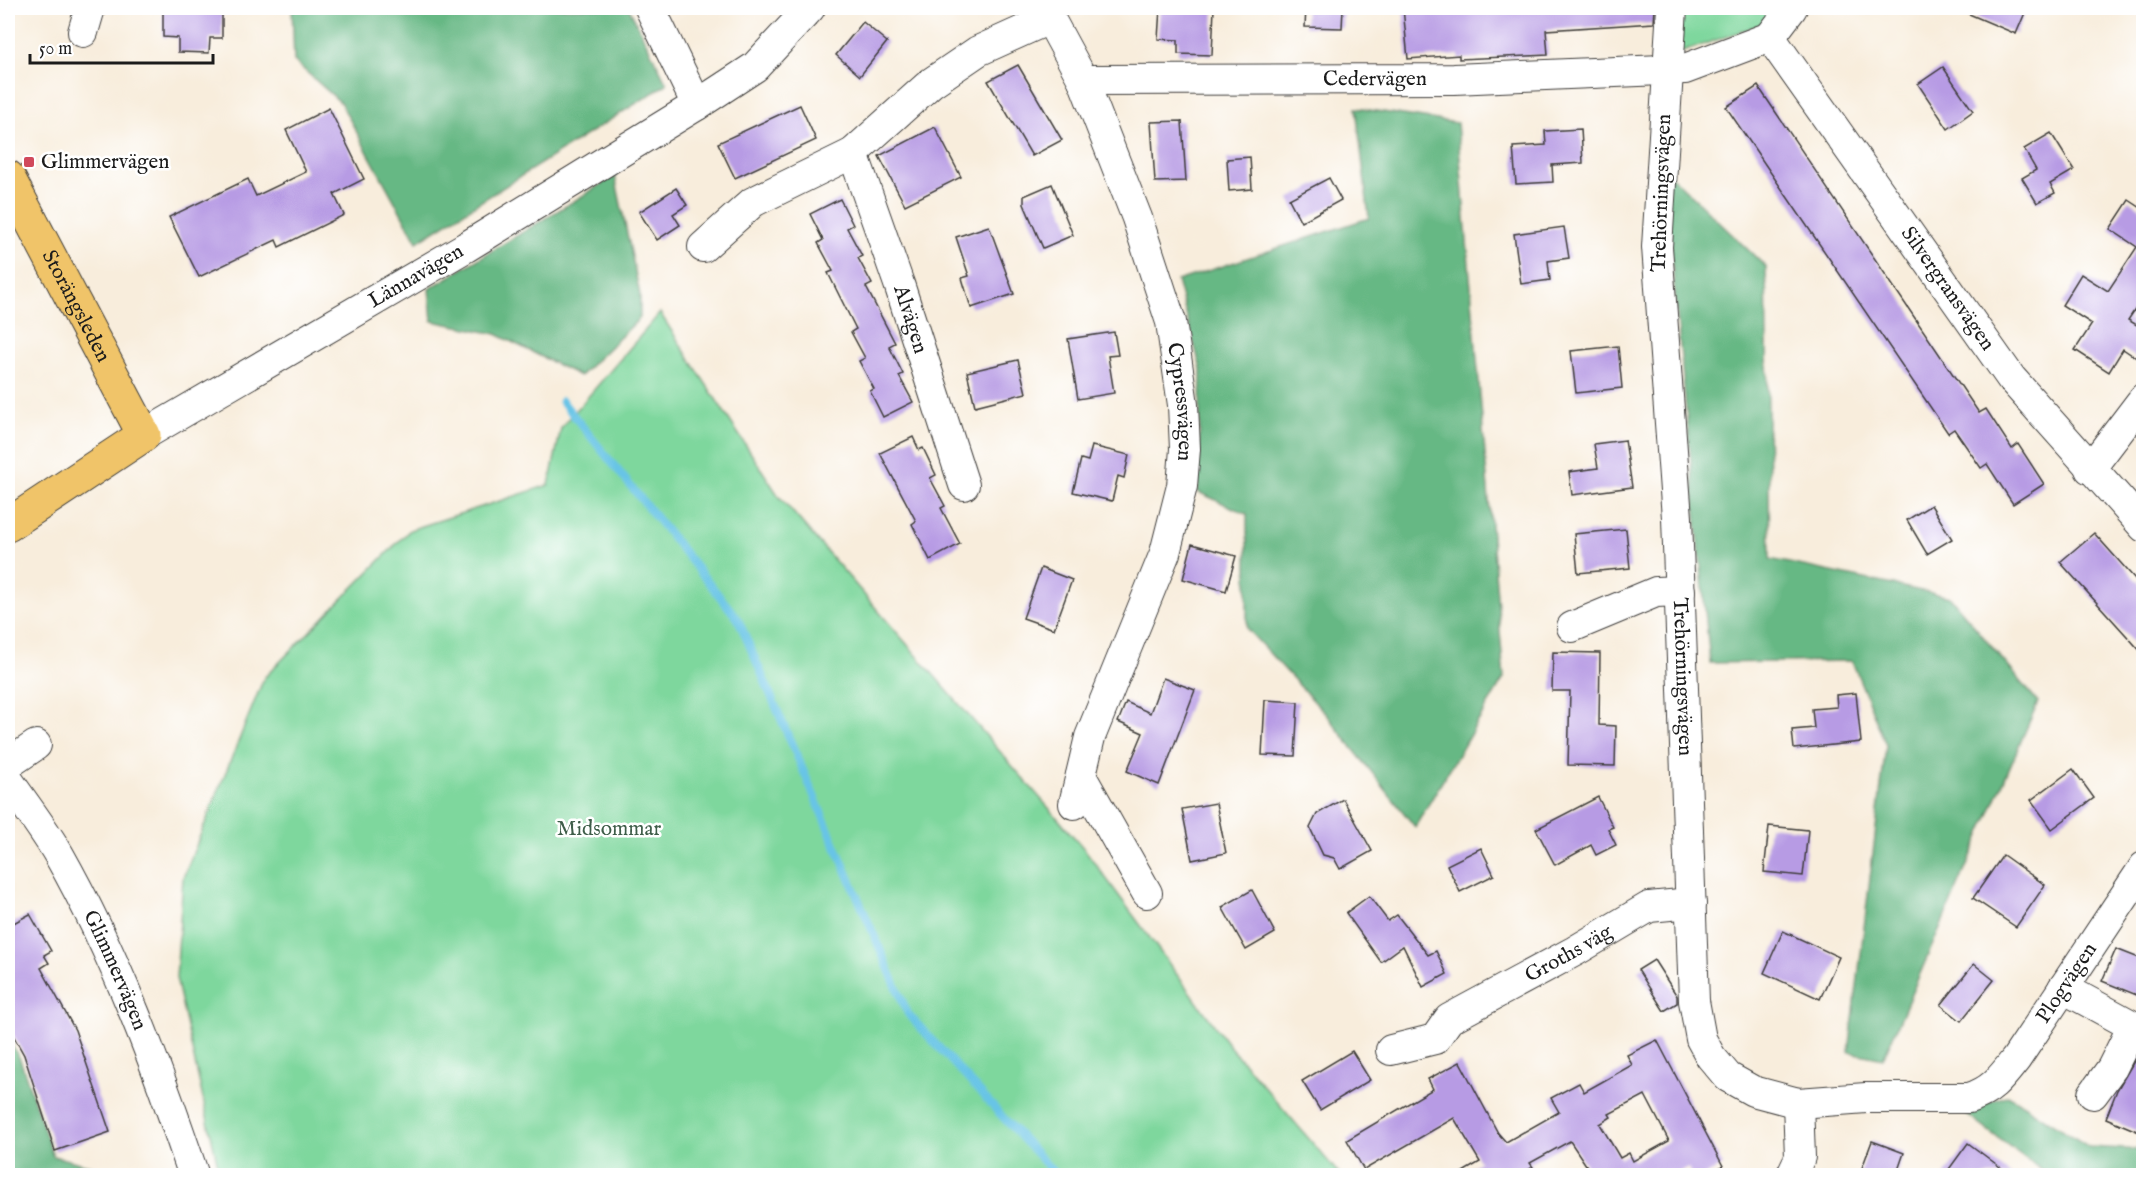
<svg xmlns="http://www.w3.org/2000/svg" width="2151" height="1183" viewBox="0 0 2151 1183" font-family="'IM FELL English',serif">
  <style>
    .green { fill: #7ed79d; stroke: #4d7a5c; stroke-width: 1.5 }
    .forest { fill: #66b884; stroke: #416a50; stroke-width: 1.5 }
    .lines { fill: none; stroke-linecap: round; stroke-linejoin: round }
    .stream { stroke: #68c4e6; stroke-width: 8 }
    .building { fill: #b79be4; fill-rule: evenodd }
    .minor-casing { stroke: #3d3b39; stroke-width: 32 }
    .major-casing { stroke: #3d3b39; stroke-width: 35 }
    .minor { stroke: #fff; stroke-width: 30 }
    .major { stroke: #f0c469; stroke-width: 33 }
    .poi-dot { fill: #d1495b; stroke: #fff; stroke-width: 2 }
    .labels { text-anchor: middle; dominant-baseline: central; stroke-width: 5; stroke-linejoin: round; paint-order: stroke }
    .street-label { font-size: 21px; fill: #1c1c1c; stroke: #fff }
    .poi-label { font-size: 21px; fill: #1c1c1c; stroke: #fff; text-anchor: start }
    .park-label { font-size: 21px; fill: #3e5d49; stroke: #fff }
  </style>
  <rect width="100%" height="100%" fill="#fff"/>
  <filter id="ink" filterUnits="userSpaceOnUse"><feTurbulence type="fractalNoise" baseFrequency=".0167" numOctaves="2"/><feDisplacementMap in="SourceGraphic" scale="12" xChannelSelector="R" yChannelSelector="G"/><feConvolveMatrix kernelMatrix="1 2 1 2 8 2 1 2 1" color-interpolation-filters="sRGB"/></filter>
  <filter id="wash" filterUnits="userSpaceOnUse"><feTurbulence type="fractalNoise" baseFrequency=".008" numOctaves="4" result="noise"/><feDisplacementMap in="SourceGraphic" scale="24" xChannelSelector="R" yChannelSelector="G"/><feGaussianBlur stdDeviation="1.35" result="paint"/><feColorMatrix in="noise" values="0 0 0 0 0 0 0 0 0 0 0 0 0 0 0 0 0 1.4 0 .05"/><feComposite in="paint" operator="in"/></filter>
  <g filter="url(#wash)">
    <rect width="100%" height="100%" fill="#f8eddc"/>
    <!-- green -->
    <g class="green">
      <path d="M 1682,8 L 1775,8 L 1765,23 L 1680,53 Z"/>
      <path d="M 660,313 L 778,495 L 1086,851 L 1231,1048 L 1340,1175 L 220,1175 L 176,978 L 183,878 L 264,678 L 410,530 L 549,485 L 561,428 Z"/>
    </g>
    <!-- forest -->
    <g class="forest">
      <path d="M 292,8 L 629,8 L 667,84 L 417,242 L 340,102 L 294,61 Z"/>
      <path d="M 1356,108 L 1457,123 L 1504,678 L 1415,827 L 1324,712 L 1247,629 L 1247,514 L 1198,492 L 1201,369 L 1177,281 L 1369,218 Z"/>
      <path d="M 1663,168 L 1766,267 L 1770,559 L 1950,597 L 2038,702 L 1883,1059 L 1849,1052 L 1886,745 L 1852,661 L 1710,663 Z"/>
      <path d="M 615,176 L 640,295 L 640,318 L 580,376 L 496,334 L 432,321 L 429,289 Z"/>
      <path d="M 8,1038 L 20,1059 L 53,1156 L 92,1166 L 92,1175 L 8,1175 Z"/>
      <path d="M 2008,1095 L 2089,1147 L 2143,1150 L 2143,1175 L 2048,1175 L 1963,1112 Z"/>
    </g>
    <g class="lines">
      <!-- stream -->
      <path class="stream" d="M 562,401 L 738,619 L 908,1014 L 1057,1176"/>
    </g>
    <g id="blocks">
      <!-- building -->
      <g class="building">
        <path d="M 163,8 L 222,8 L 222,38 L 210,38 L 209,53 L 178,52 L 178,38 L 163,37 Z"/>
        <path d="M 1160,8 L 1214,8 L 1212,55 L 1178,54 L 1178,40 L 1158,39 Z"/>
        <path d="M 1306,8 L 1343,8 L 1342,28 L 1305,27 Z"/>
        <path d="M 1403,8 L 1655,8 L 1654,23 L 1546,30 L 1548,55 L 1459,59 L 1459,55 L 1408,59 Z"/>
        <path d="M 1955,8 L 2027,8 L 2016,34 Z"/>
        <path d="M 863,22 L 887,42 L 860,76 L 836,55 Z"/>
        <path d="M 1018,65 L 1062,140 L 1032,156 L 988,81 Z"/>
        <path d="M 1943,67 L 1973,111 L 1948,129 L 1918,84 Z"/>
        <path d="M 1758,86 L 1979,413 L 1986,409 L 2012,449 L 2018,444 L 2044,484 L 2013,504 L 1987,464 L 1981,468 L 1954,429 L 1948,433 L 1726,107 Z"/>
        <path d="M 800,105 L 816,140 L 735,178 L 718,143 Z"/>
        <path d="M 329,108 L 364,179 L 334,194 L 344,215 L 279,247 L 276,240 L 199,277 L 169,217 L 248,179 L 256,196 L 306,172 L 286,130 Z"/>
        <path d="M 1182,121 L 1186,181 L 1155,182 L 1151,122 Z"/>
        <path d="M 935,127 L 961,177 L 905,205 L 879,156 Z"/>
        <path d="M 1581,129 L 1583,163 L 1552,165 L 1553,182 L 1516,184 L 1513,147 L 1546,145 L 1545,131 Z"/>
        <path d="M 2051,133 L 2074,170 L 2050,184 L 2055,193 L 2037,203 L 2022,178 L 2036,170 L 2024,149 Z"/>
        <path d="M 1250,157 L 1252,189 L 1229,191 L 1227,159 Z"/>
        <path d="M 1329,178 L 1341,200 L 1301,222 L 1289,199 Z"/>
        <path d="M 1052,184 L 1073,235 L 1043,248 L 1024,204 L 1024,196 Z"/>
        <path d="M 676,188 L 687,205 L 673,214 L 680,225 L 657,240 L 639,212 Z"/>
        <path d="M 840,199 L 853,225 L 847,228 L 862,256 L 858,258 L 872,284 L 866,287 L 895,343 L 889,346 L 903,374 L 899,376 L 913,402 L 883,417 L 870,391 L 874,389 L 859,361 L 865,358 L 851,332 L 856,329 L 828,273 L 833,271 L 818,243 L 823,240 L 810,214 Z"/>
        <path d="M 2129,200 L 2144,210 L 2144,296 L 2128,320 L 2144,329 L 2144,363 L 2123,349 L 2109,372 L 2075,350 L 2092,324 L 2062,305 L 2081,274 L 2108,291 L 2137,247 L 2110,229 Z"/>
        <path d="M 989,226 L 1014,294 L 971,308 L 962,278 L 969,276 L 956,237 Z"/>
        <path d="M 1564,227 L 1569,258 L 1548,261 L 1550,280 L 1521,284 L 1514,234 Z"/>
        <path d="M 1114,332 L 1118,355 L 1108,356 L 1114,393 L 1078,399 L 1068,339 Z"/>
        <path d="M 1618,346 L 1622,388 L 1576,393 L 1571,351 Z"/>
        <path d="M 1018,360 L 1026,393 L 975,406 L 967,372 Z"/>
        <path d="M 913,437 L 919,450 L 923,448 L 936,475 L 930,478 L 945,506 L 941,508 L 960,544 L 930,560 L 912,524 L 916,521 L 880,453 Z"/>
        <path d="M 1625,440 L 1632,487 L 1572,495 L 1569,472 L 1598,468 L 1594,444 Z"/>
        <path d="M 1092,446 L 1129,455 L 1124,478 L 1118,476 L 1112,501 L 1073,492 L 1081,459 L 1088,461 Z"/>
        <path d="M 1931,505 L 1952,539 L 1927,554 L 1907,520 Z"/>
        <path d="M 1626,529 L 1630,568 L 1578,573 L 1574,534 Z"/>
        <path d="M 2094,533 L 2144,589 L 2144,655 L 2060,562 Z"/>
        <path d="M 1192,544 L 1236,556 L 1226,591 L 1183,579 Z"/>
        <path d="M 1041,568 L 1072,580 L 1054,629 L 1023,618 Z"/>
        <path d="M 1553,652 L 1600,653 L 1599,725 L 1616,726 L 1615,766 L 1568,765 L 1570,691 L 1552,691 Z"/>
        <path d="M 1163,678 L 1195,690 L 1159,785 L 1127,771 L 1143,733 L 1118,722 L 1126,702 L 1150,713 Z"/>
        <path d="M 1856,693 L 1861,742 L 1794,749 L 1792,730 L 1814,728 L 1812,709 L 1837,707 L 1836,695 Z"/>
        <path d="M 1265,700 L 1298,702 L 1295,756 L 1262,755 Z"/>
        <path d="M 2073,769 L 2094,798 L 2052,829 L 2031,800 Z"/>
        <path d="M 1598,797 L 1613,827 L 1608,829 L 1616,845 L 1596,855 L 1591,845 L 1555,865 L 1536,829 Z"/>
        <path d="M 1343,799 L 1372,851 L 1340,869 L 1334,858 L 1323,855 L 1310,828 L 1317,814 Z"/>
        <path d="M 1216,803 L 1226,853 L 1192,860 L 1182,809 Z"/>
        <path d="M 1769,826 L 1808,830 L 1803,876 L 1764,872 Z"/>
        <path d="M 1481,848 L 1494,875 L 1460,892 L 1447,865 Z"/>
        <path d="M 2003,855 L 2045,885 L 2016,927 L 1973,898 Z"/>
        <path d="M 1252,890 L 1275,933 L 1246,950 L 1222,907 Z"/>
        <path d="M 1369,896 L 1388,921 L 1397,915 L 1428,955 L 1436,951 L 1447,974 L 1423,987 L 1403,946 L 1381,962 L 1346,913 Z"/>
        <path d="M 30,914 L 51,951 L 44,955 L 49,963 L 41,968 L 75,1030 L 110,1132 L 55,1151 L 24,1055 L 8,1026 L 8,926 Z"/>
        <path d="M 1783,931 L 1839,957 L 1820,999 L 1764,973 Z"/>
        <path d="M 2116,949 L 2144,960 L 2144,998 L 2102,981 Z"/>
        <path d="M 1654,960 L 1677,996 L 1677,1003 L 1664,1011 L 1638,970 Z"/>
        <path d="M 1974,964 L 1994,980 L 1961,1021 L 1941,1005 Z"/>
        <path d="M 1657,1040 L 1723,1166 L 1704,1176 L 1692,1176 L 1688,1168 L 1673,1176 L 1590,1176 L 1592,1174 L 1570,1141 L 1530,1163 L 1533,1167 L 1519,1176 L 1456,1176 L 1480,1162 L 1454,1118 L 1364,1170 L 1347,1140 L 1433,1089 L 1428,1079 L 1460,1062 L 1498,1133 L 1506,1142 L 1559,1112 L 1551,1098 L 1579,1083 L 1584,1092 L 1632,1065 L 1627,1055 ZM 1645,1095 L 1669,1141 L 1633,1161 L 1629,1153 L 1620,1158 L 1600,1124 L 1611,1117 L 1609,1114 Z"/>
        <path d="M 2144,1044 L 2144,1134 L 2106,1118 L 2117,1090 Z"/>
        <path d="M 1352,1051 L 1370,1080 L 1320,1110 L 1302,1081 Z"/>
        <path d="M 1872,1141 L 1904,1153 L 1896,1176 L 1859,1176 Z"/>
        <path d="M 1968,1143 L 2012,1176 L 1944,1176 Z"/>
      </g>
    </g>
  </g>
  <g filter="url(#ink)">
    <use href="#blocks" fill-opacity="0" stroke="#3d3b39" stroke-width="1.5"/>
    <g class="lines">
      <defs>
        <g id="minor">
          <path d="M 650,8 L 697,105"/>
          <path id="s1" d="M 1044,8 L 1083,80 L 1137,218 L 1171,322 L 1183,405 L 1185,449 L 1182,486 L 1165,553 L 1090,737 L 1074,804"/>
          <path id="s2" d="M 1672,8 L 1657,247 L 1677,518 L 1694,1001 L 1701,1039 L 1711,1057 L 1728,1077 L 1753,1091 L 1798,1103 L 1866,1098 L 1969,1098 C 1992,1091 2001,1078 2016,1059 L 2144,867"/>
          <path d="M 83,32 L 90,8"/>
          <path id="s3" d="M 1770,37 L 2011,378 L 2144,527"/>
          <path id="s4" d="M 1083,80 L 1454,79 L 1685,69 L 1770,37 L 1792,8"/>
          <path id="s5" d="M 853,153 L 899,284 L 964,485"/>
          <path d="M 703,247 L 753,202 L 853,153 L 931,83 L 978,51 L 1049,19"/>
          <path id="s6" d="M 144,435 L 466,247 L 697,105 L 755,67 L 810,8"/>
          <path d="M 2090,469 L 2144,398"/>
          <path d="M 1572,627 L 1656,592 L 1680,591"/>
          <path d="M 8,764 L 36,745"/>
          <path d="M 1081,776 L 1147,893"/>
          <path id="s7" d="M 8,780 C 25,805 44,829 59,855 C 116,956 157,1066 194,1176"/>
          <path d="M 2063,988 L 2133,1026 L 2112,1068 L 2093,1094"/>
          <path id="s8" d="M 1391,1050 L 1435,1039 L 1449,1019 L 1575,951 L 1649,907 L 1691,903"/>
          <path d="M 1791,1176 L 1800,1157 L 1798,1103"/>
        </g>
        <g id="major">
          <path id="s9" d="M 8,177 L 144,435 L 8,525"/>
        </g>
      </defs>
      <!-- minor casing -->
      <use href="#minor" class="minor-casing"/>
      <!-- major casing -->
      <use href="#major" class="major-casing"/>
      <!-- minor -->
      <use href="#minor" class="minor"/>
      <!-- major -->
      <use href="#major" class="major"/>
    </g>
  </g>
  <!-- markers -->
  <rect class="poi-dot" x="23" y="156" width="12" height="12" rx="3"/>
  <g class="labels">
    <!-- street labels -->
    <g class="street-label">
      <text stroke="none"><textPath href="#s4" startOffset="292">Cedervägen</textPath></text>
      <text transform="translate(1662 193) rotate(-88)">Trehörningsvägen</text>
      <text stroke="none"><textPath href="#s6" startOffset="315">Lännavägen</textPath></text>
      <text stroke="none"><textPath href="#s3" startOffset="308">Silvergransvägen</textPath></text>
      <text stroke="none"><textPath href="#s9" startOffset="146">Storängsleden</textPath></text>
      <text stroke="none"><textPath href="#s5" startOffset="176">Alvägen</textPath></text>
      <text stroke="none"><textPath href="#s1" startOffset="420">Cypressvägen</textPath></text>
      <text stroke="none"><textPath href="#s2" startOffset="670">Trehörningsvägen</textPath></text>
      <text stroke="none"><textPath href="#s8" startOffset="206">Groths väg</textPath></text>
      <text stroke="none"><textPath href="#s7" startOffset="219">Glimmervägen</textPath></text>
      <text stroke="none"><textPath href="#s2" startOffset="1480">Plogvägen</textPath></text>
    </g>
    <!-- poi labels -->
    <g class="poi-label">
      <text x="41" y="162">Glimmervägen</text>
    </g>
    <!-- park labels -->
    <g class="park-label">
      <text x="609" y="829">Midsommar</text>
    </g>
  </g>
  <!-- margin -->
  <rect width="2151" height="1183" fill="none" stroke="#fff" stroke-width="30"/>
  <!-- scale -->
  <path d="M30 54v9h183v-9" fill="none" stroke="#1c1c1c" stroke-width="3"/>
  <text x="39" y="54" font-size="18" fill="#1c1c1c" stroke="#ffffff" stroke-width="4.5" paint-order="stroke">50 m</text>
</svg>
